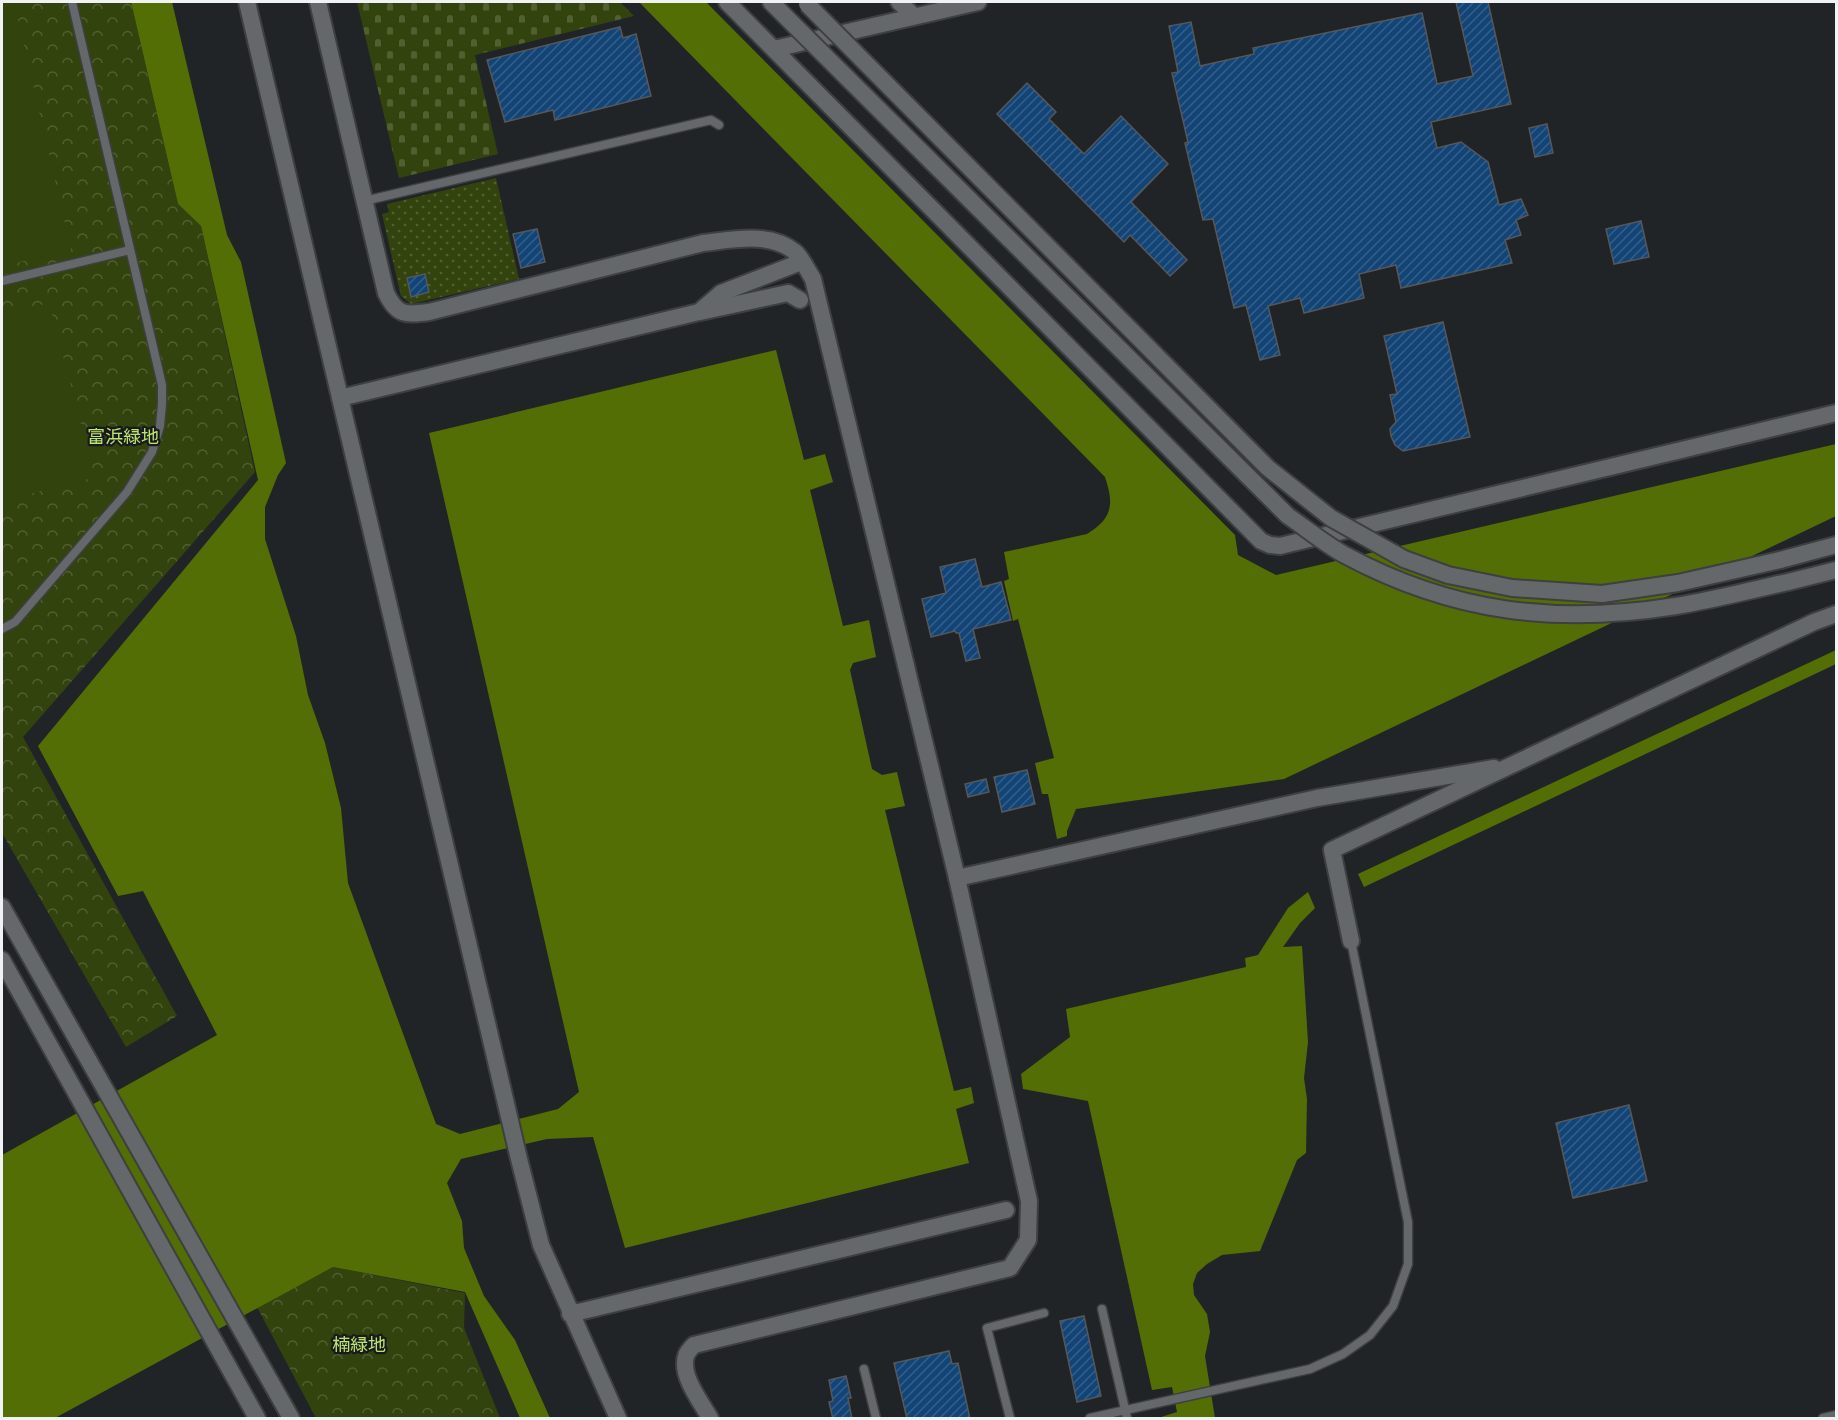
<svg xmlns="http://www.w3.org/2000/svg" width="1838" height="1420" viewBox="0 0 1838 1420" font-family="Signika,'Noto Sans JP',sans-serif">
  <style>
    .cemetery { fill: url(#cemetery-stones) }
    .park { fill: url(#park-crowns) }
    .garden { fill: url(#garden-dots) }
    .pitch { fill: #33430d }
    .water { fill: #536e04 }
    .building { fill: url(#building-hatch); stroke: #55575a; stroke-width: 1.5 }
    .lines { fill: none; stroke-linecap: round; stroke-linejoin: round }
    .service-casing { stroke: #3e3f41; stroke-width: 11 }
    .minor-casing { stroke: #3e3f41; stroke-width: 20 }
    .tertiary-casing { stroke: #3e3f41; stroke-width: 20 }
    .service { stroke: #65686b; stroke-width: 8 }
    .minor { stroke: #65686b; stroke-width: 16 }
    .tertiary { stroke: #65686b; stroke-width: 16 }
    .tertiary-bridge-casing { stroke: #3e3f41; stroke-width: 20; stroke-linecap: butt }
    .tertiary-bridge { stroke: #65686b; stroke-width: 16 }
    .labels { text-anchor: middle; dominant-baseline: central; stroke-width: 4.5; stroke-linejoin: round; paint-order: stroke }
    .park-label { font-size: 18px; fill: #bde66e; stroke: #181a1d }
  </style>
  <defs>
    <pattern id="cemetery-stones" width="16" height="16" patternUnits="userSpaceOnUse" patternTransform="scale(1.5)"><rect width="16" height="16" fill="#33430d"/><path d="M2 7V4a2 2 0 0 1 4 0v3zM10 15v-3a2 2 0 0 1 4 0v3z" fill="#515f31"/></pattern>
    <pattern id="park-crowns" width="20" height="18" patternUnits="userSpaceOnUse" patternTransform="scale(1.5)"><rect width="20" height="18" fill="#33430d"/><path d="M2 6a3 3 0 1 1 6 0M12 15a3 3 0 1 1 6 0" fill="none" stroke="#515f31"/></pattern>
    <pattern id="garden-dots" width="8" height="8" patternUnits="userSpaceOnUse" patternTransform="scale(1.5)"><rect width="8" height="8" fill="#33430d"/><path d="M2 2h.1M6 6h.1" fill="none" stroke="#515f31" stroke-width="1.8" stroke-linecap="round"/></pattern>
    <pattern id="building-hatch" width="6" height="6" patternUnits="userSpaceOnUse" patternTransform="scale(1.5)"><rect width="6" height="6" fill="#124476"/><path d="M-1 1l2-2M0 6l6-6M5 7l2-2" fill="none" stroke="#355f8a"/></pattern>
  </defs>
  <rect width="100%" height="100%" fill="#212426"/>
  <!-- cemetery -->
  <path class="cemetery" d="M 357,2 L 620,2 L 634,16 L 475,55 L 498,154 L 399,178 Z"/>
  <!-- park -->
  <g class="park">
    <path d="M 2,2 L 131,2 L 178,204 L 201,226 L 255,472 L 23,737 L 177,1016 L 126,1047 L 2,833 Z"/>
    <path d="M 333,1267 L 465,1293 L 464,1328 L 500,1418 L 316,1418 L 257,1307 Z"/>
  </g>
  <!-- garden -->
  <path class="garden" d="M 496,178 L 519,279 L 411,304 L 401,296 L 382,214 L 389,212 L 387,204 Z"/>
  <!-- pitch -->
  <g class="pitch">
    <path d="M 2,2 L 14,2 L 71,250 L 2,266 Z"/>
    <path d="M 49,303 L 95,477 L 2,501 L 2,316 Z"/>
  </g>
  <!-- water -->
  <g class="water">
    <path d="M 131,2 L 172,2 L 227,235 L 241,262 L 286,463 L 278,475 L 265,507 L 265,539 L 296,636 L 308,695 L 325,743 L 341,808 L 348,883 L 436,1124 L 460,1134 L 558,1109 L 579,1092 L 429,433 L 776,350 L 804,460 L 825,454 L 833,482 L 810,490 L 843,626 L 869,620 L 876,657 L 853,663 L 850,670 L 872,769 L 882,775 L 897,772 L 905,806 L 885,810 L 954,1091 L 971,1087 L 974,1103 L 956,1109 L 969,1163 L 625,1248 L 593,1137 L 547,1139 L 461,1159 L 447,1183 L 462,1221 L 464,1248 L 484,1296 L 515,1340 L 550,1418 L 520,1418 L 465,1292 L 333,1267 L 55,1418 L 2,1418 L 2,1155 L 217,1035 L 143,891 L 118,896 L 38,746 L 258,480 L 201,226 L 178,204 Z"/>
    <path d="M 639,2 L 706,2 L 1235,535 L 1238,555 L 1276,575 L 1836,444 L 1836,516 L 1284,779 L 1076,809 L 1067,831 L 1067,836 L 1057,839 L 1048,794 L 1042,794 L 1035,763 L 1054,758 L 1018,619 L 1013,621 L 1004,581 L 1009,579 L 1004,552 L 1087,534 C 1113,518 1114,504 1105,477 Z"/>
    <path d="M 1836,650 L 1836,664 L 1364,887 L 1358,874 Z"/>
    <path d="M 1308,892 L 1315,908 L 1300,923 L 1283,947 L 1302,946 L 1308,1042 L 1304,1078 L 1307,1099 L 1306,1153 L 1297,1160 L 1260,1251 L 1222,1255 L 1207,1264 L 1197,1273 L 1193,1284 L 1194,1295 L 1207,1314 L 1210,1332 L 1205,1356 L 1215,1418 L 1158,1418 L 1177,1412 L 1172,1387 L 1152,1390 L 1088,1101 L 1023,1089 L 1021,1074 L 1070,1037 L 1066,1009 L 1246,967 L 1245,958 L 1258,955 L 1288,908 Z"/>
  </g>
  <!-- building -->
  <g class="building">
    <path d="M 1456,2 L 1488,2 L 1511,104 L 1431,122 L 1437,148 L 1461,142 L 1488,162 L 1499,205 L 1521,199 L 1528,215 L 1516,220 L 1521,235 L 1505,240 L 1512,263 L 1401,288 L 1396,265 L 1359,274 L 1364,298 L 1304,313 L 1300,298 L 1268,306 L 1280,355 L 1260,360 L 1246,305 L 1234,308 L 1213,219 L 1203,220 L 1185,143 L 1188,142 L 1172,73 L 1178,72 L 1169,26 L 1191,22 L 1200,66 L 1254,54 L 1253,48 L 1422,13 L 1437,84 L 1473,76 Z"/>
    <path d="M 620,27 L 623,38 L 636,34 L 651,96 L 555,120 L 553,110 L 505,122 L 487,60 Z"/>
    <path d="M 1027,83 L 1056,112 L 1049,119 L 1084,154 L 1121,116 L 1168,164 L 1131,202 L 1187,260 L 1170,276 L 1130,235 L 1124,242 L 997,114 Z"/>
    <path d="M 1547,124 L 1553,153 L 1535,157 L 1529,128 Z"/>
    <path d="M 1641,221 L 1649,257 L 1614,264 L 1606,229 Z"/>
    <path d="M 537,229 L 545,262 L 521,268 L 513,234 Z"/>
    <path d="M 425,274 L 429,292 L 411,297 L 407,278 Z"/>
    <path d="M 1443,322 L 1470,437 L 1403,451 L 1395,445 L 1391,436 L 1390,429 L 1396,422 L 1390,395 L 1397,394 L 1384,336 Z"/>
    <path d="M 975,559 L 982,587 L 1001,582 L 1011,620 L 973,629 L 980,658 L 966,661 L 959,633 L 956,633 L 955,631 L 931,637 L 922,599 L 946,593 L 940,567 Z"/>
    <path d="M 1027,770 L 1035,804 L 1002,812 L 994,777 Z"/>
    <path d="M 986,779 L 989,792 L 968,797 L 965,784 Z"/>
    <path d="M 1629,1105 L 1647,1181 L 1573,1198 L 1556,1123 Z"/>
    <path d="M 1084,1316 L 1101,1396 L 1077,1402 L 1060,1321 Z"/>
    <path d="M 949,1351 L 952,1364 L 958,1363 L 970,1419 L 907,1419 L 894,1363 Z"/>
    <path d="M 846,1376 L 851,1398 L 848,1398 L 852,1419 L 833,1419 L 829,1402 L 833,1401 L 829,1380 Z"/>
  </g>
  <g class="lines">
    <defs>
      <g id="service">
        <path d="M 364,201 L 711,120 L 719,125"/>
        <path d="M 2,281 L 130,250"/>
        <path d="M 2,629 L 15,622 L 127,492 L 152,452 L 160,426 L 162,404 L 162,385 L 72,2"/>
        <path d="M 1102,1309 L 1127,1418"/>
        <path d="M 864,1369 L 876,1418"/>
        <path d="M 1010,1418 L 987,1328 L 1044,1313"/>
        <path d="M 1090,1418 L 1310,1369 L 1343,1354 L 1370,1335 L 1393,1306 L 1408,1264 L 1408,1222 L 1351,941"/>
        <path d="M 1823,1418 L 1836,1415"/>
      </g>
      <g id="minor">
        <path d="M 247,2 L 519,1159 L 541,1245 L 618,1418"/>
        <path d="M 318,2 L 386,293 C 397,316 406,315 429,312 L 703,243 C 731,240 770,231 795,252 C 802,258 808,271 813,279 L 957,878 L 1029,1201 L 1028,1240 L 1010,1268 L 694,1345 C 691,1348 687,1352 686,1356 C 680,1376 701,1402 710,1418"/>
        <path d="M 727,2 L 1261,541 L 1270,545 L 1280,546 L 1836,413"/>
        <path d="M 899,2 L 914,16"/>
        <path d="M 774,49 L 978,2"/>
        <path d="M 700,312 L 788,293 L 800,300"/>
        <path d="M 340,398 L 699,312 L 721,293 L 801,262"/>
        <path d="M 957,878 L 1317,798 L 1494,768"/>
        <path d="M 1351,941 L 1332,850 L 1814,622 L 1836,614"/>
        <path d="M 570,1314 L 1006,1210"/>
      </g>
      <g id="tertiary">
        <path d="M 771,2 L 792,23"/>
        <path d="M 1780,560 L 1836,545"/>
        <path d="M 1788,582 L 1836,570"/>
        <path d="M 2,907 L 291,1418"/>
        <path d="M 2,960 L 257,1418"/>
      </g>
    </defs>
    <!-- service casing -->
    <use href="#service" class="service-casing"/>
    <!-- minor casing -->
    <use href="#minor" class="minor-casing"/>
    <!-- tertiary casing -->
    <use href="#tertiary" class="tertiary-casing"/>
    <!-- service -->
    <use href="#service" class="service"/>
    <!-- minor -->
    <use href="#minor" class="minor"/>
    <!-- tertiary -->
    <use href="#tertiary" class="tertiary"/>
    <defs>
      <g id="tertiary-bridge">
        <path d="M 807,4 L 1268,468 L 1331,518 L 1404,559 L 1448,575 L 1512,588 L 1602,594 L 1678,583 L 1780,560"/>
        <path d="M 792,23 L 1288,516 C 1307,529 1325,544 1345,555 C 1453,613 1556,625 1676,606 C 1713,600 1751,590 1788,582"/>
      </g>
    </defs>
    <!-- tertiary-bridge casing -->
    <use href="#tertiary-bridge" class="tertiary-bridge-casing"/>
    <!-- tertiary-bridge -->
    <use href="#tertiary-bridge" class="tertiary-bridge"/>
  </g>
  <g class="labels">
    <!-- park labels -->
    <g class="park-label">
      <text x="123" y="437">富浜緑地</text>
      <text x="359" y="1345">楠緑地</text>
    </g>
  </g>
  <!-- border -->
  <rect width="1838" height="1420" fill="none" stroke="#f1f2f4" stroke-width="6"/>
</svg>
